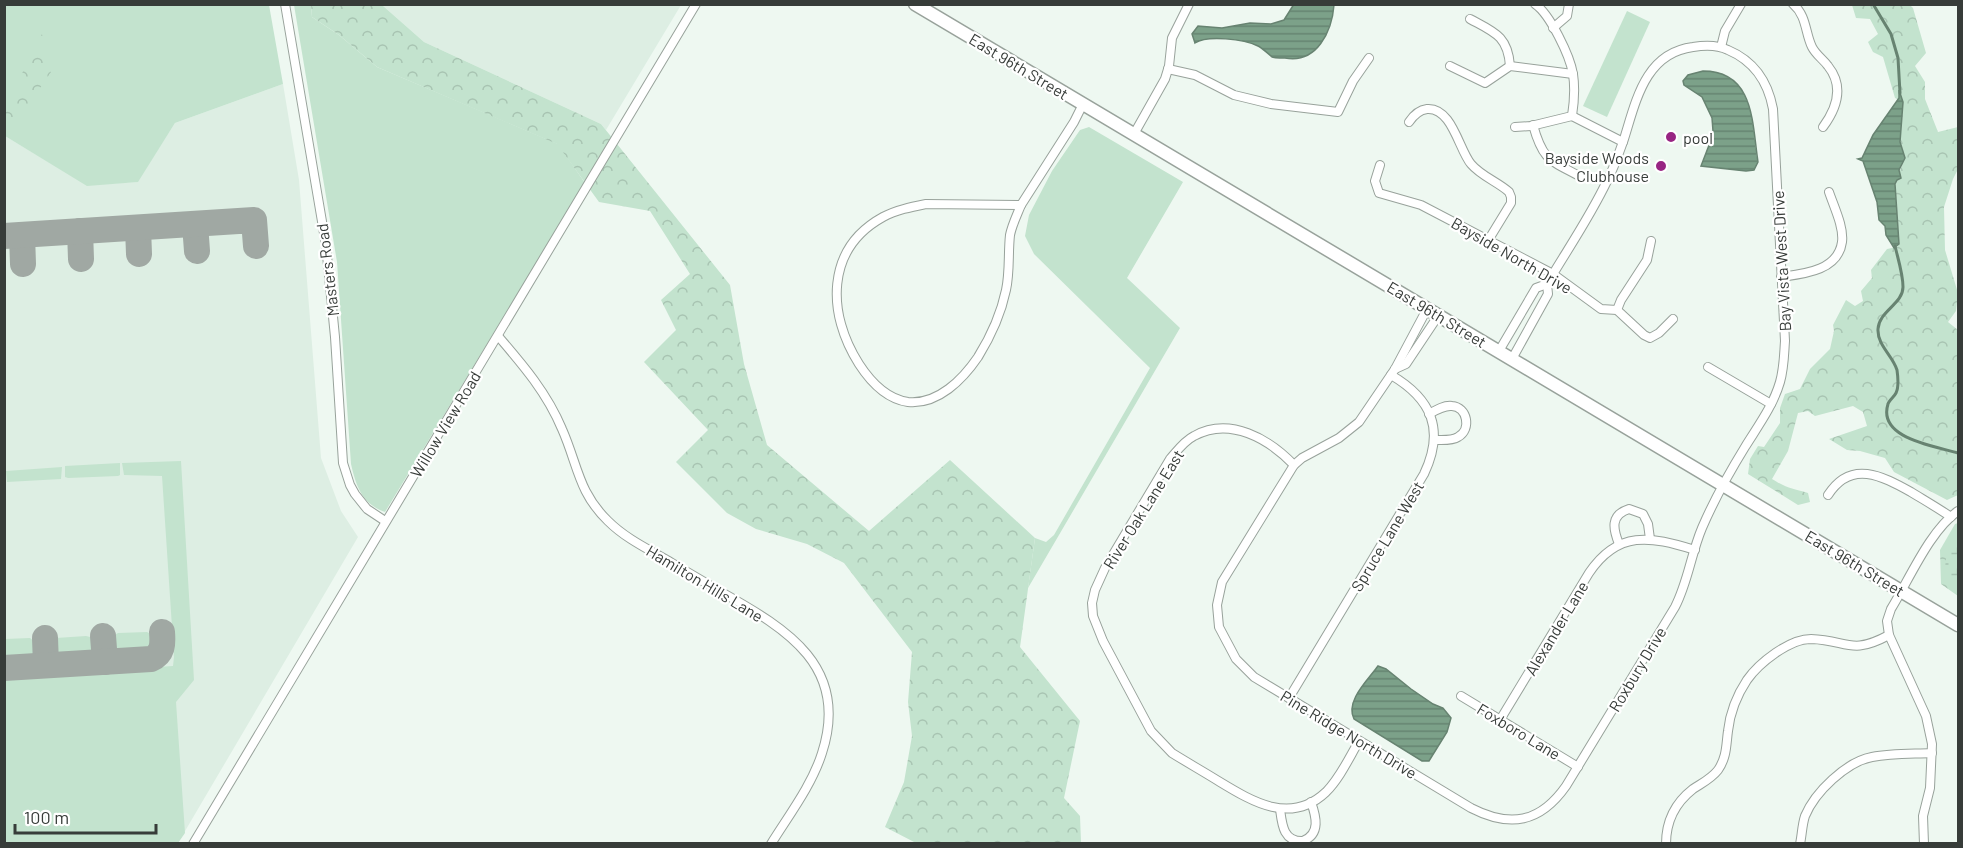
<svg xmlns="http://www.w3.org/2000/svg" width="1963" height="848" viewBox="0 0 1963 848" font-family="Barlow,sans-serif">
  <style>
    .built { fill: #ddeee3 }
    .green { fill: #c3e3ce }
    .forest { fill: url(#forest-crowns) }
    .wetland { fill: url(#wetland-marsh) }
    .water { fill: url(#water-rules); stroke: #678371; stroke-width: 1.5 }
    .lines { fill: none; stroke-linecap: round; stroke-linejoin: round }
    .stream { stroke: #678371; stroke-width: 3 }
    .taxiway { stroke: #a0a8a3; stroke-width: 26 }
    .street-casing { stroke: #98a29b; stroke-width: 10 }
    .primary-casing { stroke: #98a29b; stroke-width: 15 }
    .street { stroke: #fff; stroke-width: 8 }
    .primary { stroke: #fff; stroke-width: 12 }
    .poi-dot { fill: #982583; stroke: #fff; stroke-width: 2 }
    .labels { text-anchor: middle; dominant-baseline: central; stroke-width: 4.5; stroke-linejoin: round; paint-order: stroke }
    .street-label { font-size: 16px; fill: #373c39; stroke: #fff }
    .poi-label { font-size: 16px; fill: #373c39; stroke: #fff; text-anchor: start }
  </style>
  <defs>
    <pattern id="forest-crowns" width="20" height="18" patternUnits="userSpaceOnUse" patternTransform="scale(1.5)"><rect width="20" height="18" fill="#c3e3ce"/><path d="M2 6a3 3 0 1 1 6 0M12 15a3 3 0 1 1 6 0" fill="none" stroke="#a8c4b2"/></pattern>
    <pattern id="wetland-marsh" width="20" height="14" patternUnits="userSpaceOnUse" patternTransform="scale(1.5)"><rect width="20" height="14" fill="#c3e3ce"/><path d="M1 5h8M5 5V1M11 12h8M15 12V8" fill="none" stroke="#a8c4b2"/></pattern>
    <pattern id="water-rules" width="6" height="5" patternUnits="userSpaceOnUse" patternTransform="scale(1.5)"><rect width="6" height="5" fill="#7ca189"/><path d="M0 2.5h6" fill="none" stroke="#668471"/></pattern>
  </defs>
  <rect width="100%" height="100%" fill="#eef8f1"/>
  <!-- built -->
  <g class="built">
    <path d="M 382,5 L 681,5 L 606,130 L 601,124 L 424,42 Z"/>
    <path d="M 283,84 L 299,180 L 321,458 L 341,511 L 358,537 L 178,843 L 5,844 L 5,136 L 87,185 L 137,182 L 175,123 Z"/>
  </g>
  <!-- green -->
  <g class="green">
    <path d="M 5,5 L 269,5 L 283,84 L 175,123 L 138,182 L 87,186 L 5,136 Z"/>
    <path d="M 294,5 L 311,5 L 312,17 L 339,35 L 377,67 L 558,144 L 585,183 L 385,512 C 362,504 356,486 351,464 L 337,262 Z"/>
    <path d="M 1627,11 L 1650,22 L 1607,117 L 1583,106 Z"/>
    <path d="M 1089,127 L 1183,182 L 1127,278 L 1180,328 L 1028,588 L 1035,538 L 1046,542 L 1054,535 L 1150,368 L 1034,254 L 1025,236 L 1029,215 L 1052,171 L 1080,130 Z"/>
    <path d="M 181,461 L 194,680 L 176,702 L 185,833 L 178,843 L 5,843 L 5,677 L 173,666 L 174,657 L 162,476 L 124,475 L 122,463 Z"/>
    <path d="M 120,463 L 120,475 L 118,476 L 68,478 L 65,477 L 65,466 Z"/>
    <path d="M 62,467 L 61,479 L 7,482 L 6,471 Z"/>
    <path d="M 147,632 L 152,635 L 153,644 L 147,650 L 119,652 L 113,648 L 112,637 L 118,633 Z"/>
    <path d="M 86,636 L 94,638 L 95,649 L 91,653 L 61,656 L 55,651 L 54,641 L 56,638 Z"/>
    <path d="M 30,638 L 36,643 L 35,655 L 31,657 L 5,659 L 5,639 Z"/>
  </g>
  <!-- forest -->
  <g class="forest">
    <path d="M 311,5 L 382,5 L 424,42 L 601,124 L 730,285 L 744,364 L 767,445 L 869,531 L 950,460 L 1035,538 L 1020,647 L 1080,721 L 1064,798 L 1080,816 L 1081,843 L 916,843 L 885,827 L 904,782 L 912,736 L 908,702 L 912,652 L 844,563 L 807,544 L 756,529 L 727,513 L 676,462 L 708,430 L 644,362 L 676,330 L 661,300 L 690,274 L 650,211 L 599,202 L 557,144 L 377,67 L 339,35 L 312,17 Z"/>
    <path d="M 1852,5 L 1910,5 L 1913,8 L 1926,53 L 1915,66 L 1925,82 L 1925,99 L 1938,132 L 1958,127 L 1958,169 L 1953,179 L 1944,207 L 1945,250 L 1958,293 L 1956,311 L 1948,322 L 1958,330 L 1958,495 L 1947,500 L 1894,472 L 1885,458 L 1860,451 L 1847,450 L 1829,439 L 1867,426 L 1863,412 L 1853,406 L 1815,416 L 1808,411 L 1798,413 L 1788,451 L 1772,479 C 1788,489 1792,488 1808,493 L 1810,502 L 1798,505 L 1748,474 L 1750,459 L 1758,446 L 1764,447 L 1780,423 L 1780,408 L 1785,394 L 1800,389 L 1810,369 L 1830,349 L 1834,331 L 1833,325 L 1846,300 L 1855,306 L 1863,301 L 1861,291 L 1872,278 L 1871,270 L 1887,249 L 1897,247 L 1899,244 L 1895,184 L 1902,165 L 1903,150 L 1900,143 L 1903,102 L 1895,98 L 1883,57 L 1873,52 L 1868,42 L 1878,34 L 1870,19 L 1856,18 Z"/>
    <path d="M 42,34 L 51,72 L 7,136 L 5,135 L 5,95 L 10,97 Z"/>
    <path d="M 1958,523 L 1958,596 L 1941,584 L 1940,550 L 1955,524 Z"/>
  </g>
  <!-- wetland -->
  <path class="wetland" d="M 1958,533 L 1958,590 L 1944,577 L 1946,559 Z"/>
  <!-- water -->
  <g class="water">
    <path d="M 1294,4 L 1334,5 C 1332,31 1317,64 1285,58 C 1282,58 1273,58 1272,57 C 1271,56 1262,48 1258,46 C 1244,39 1207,35 1195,43 L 1192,34 L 1198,26 L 1222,28 L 1250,23 L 1271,24 L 1284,20 Z"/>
    <path d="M 1703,71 C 1755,71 1752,124 1758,162 L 1754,170 L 1746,171 L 1701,166 L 1711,140 L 1713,131 L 1712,118 L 1702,97 L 1684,85 L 1683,81 L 1688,75 Z"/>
    <path d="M 1899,90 L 1903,102 L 1900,142 L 1905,158 L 1899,170 L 1901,178 L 1897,180 L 1895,184 L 1899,244 L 1894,248 L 1886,235 L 1885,226 L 1879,220 L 1877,202 L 1863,161 L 1858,159 L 1862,158 L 1873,135 L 1899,98 Z"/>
    <path d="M 1378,666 L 1386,669 L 1411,689 L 1433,704 L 1443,708 L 1451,718 L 1447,732 L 1429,761 L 1422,761 L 1354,719 C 1345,701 1368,680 1378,666 Z"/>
  </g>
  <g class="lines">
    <!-- stream -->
    <g class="stream">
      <path d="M 1873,4 L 1891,34 L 1898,58 L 1900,93"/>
      <path d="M 1895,246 C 1898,259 1903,274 1903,287 C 1903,304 1879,311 1878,329 C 1877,345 1893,356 1897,370 C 1898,377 1899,387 1896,393 C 1894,397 1889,400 1888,404 C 1877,439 1936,446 1958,453"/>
    </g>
    <!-- taxiway -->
    <g class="taxiway">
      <path d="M 195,224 L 197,251"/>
      <path d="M 138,228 L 139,254"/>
      <path d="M 80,231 L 81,259"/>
      <path d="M 22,235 L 23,264"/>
      <path d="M 4,236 L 254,220 L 256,246"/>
      <path d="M 103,636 L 105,662"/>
      <path d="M 45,638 L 46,665"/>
      <path d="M 4,668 L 151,659 C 163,654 163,644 162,632"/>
    </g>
    <defs>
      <g id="street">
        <path d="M 285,4 L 326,245 L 335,337 L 343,463 L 350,485 L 355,494 L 367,509 L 385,521"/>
        <path d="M 1535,4 C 1550,14 1570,56 1573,74 C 1575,87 1574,103 1572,116"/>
        <path d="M 1793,4 C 1807,16 1805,33 1812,47 C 1816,55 1823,59 1828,66 C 1844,86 1837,108 1823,127"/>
        <path d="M 1470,19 C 1494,32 1508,36 1510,66"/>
        <path d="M 1553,28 L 1567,16 L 1569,4"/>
        <path d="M 1721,47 L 1725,31 L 1741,4"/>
        <path d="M 1450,66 L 1485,83 L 1510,66 L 1573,74"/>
        <path d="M 1168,69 L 1195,75 L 1234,95 L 1271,104 L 1338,112 L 1353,81 L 1369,58"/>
        <path d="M 1572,116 L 1623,142"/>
        <path d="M 1409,122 C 1413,116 1419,110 1427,109 C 1452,107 1459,150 1471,164 C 1481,176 1498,182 1509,192 L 1511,197 L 1511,203 L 1489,239"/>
        <path d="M 1533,125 C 1543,161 1550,160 1581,177"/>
        <path d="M 1515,127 L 1531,126 L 1572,116"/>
        <path d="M 1134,134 L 1165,79 L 1169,66 L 1172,38 L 1189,4"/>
        <path d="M 1380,165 L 1375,181 L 1379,193 L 1421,205 L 1553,274 L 1601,309 L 1617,310 L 1644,335 L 1650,338 L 1659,333 L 1673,319"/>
        <path d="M 926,204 L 1021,205 C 1017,215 1012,225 1010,235 C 1008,253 1010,272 1006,290 C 1001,314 991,336 978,357 C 963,379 938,405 908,402 C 887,399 870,381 859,364 C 827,314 825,249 883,217 C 896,210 911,207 926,204 Z"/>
        <path d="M 1021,205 L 1074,122 L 1083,104"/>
        <path d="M 1781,277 C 1803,274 1838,271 1842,242 C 1844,227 1834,207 1829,192"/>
        <path d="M 1427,309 L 1395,369 L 1359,422 L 1339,438 L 1302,458 L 1294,465 L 1222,582 L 1217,605 L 1219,627 L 1236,659 L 1254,677 L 1471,808 C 1510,828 1540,823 1566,786 L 1675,607 C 1688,582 1691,554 1702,528 C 1714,500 1729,473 1745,447 C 1758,426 1773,406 1780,382 C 1784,368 1784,355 1785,341 L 1773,109 C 1768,82 1754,61 1728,50 C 1718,45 1705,45 1693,47 C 1645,53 1636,101 1624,139 C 1619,153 1614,168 1607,181 C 1590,217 1567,250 1547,284 L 1548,294 L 1512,359"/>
        <path d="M 1617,310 L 1621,300 L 1647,260 L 1651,241"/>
        <path d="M 498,336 C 523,365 547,393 562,429 C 578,465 578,492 608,521 C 626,539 650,550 672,563 C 689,573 706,583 723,593 C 787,629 850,667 822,753 C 812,785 789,815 771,844"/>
        <path d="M 1499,351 L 1536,288 L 1547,284"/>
        <path d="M 1708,367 L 1771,404"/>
        <path d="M 1395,369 L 1406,364 L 1438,316"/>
        <path d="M 1429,414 C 1436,410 1444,405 1452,406 C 1467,407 1472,429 1458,437 C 1452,441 1442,440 1435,440"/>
        <path d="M 1294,465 C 1269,439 1230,416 1194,436 C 1184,441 1177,451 1170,459 L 1105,568 L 1095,590 L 1092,603 L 1093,616 L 1103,641 L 1151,731 L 1172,753 C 1188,763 1204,772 1220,782 C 1253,802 1291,825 1326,792 C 1340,778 1349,758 1359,741"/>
        <path d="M 1828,495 C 1851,459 1882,476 1911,492 C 1924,500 1938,508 1951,517"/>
        <path d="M 1619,544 C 1613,529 1610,515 1629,509 L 1643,514 L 1648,524 L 1650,539"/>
        <path d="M 1461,696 L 1578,767"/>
        <path d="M 1289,698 L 1424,474 C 1445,430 1432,399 1391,375"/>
        <path d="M 1500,720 L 1589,573 C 1618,530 1650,536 1695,550"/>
        <path d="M 1280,809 C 1282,824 1283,842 1303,841 C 1321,834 1316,816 1311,802"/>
        <path d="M 193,844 L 696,4"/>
        <path d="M 1666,844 C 1666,821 1675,803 1693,789 C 1702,783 1711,779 1718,770 C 1727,757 1726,745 1728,731 C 1730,713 1737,695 1747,680 C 1759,663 1789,639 1811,639 C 1848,640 1850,656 1889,635"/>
        <path d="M 1800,844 C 1802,835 1802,825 1805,816 C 1815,792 1846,762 1872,757 C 1892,753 1913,754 1932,753"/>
        <path d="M 1924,844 L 1923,816 L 1930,788 L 1932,744 L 1926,716 L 1889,635 L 1887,621 L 1891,609 C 1909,580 1930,530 1958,511"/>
      </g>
      <path id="primary" d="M 915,4 L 1958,625"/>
    </defs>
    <!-- street casing -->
    <use href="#street" class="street-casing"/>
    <!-- primary casing -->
    <use href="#primary" class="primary-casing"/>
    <!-- street -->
    <use href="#street" class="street"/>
    <!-- primary -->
    <use href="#primary" class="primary"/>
  </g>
  <!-- markers -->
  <g class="poi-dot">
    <circle cx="1671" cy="137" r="6"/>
    <circle cx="1661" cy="166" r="6"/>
  </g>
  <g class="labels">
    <!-- street labels -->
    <g class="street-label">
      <text transform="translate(1019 66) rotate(31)">East 96th Street</text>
      <text transform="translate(1512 255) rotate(30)">Bayside North Drive</text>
      <text transform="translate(1781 261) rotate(-93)">Bay Vista West Drive</text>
      <text transform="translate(327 270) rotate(-97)">Masters Road</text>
      <text transform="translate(1437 314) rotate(31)">East 96th Street</text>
      <text transform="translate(445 424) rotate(-59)">Willow View Road</text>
      <text transform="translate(1143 509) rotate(-58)">River Oak Lane East</text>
      <text transform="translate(1387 536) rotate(-59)">Spruce Lane West</text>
      <text transform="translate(1855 563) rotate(31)">East 96th Street</text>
      <text transform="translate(705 583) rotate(31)">Hamilton Hills Lane</text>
      <text transform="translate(1556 628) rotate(-59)">Alexander Lane</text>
      <text transform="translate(1637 669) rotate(-59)">Roxbury Drive</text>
      <text transform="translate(1519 731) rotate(31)">Foxboro Lane</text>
      <text transform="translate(1349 734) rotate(31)">Pine Ridge North Drive</text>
    </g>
    <!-- poi labels -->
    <g class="poi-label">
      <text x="1683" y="137">pool</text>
      <text x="1649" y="157" text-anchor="end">Bayside Woods<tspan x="1649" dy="18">Clubhouse</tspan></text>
    </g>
  </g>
  <!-- border -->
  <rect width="1963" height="848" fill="none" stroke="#373c39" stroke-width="12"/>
  <!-- scale -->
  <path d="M15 824v9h141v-9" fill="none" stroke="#373c39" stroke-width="3"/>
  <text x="24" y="824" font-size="18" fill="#373c39" stroke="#ffffff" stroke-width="4.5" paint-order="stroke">100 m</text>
</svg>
